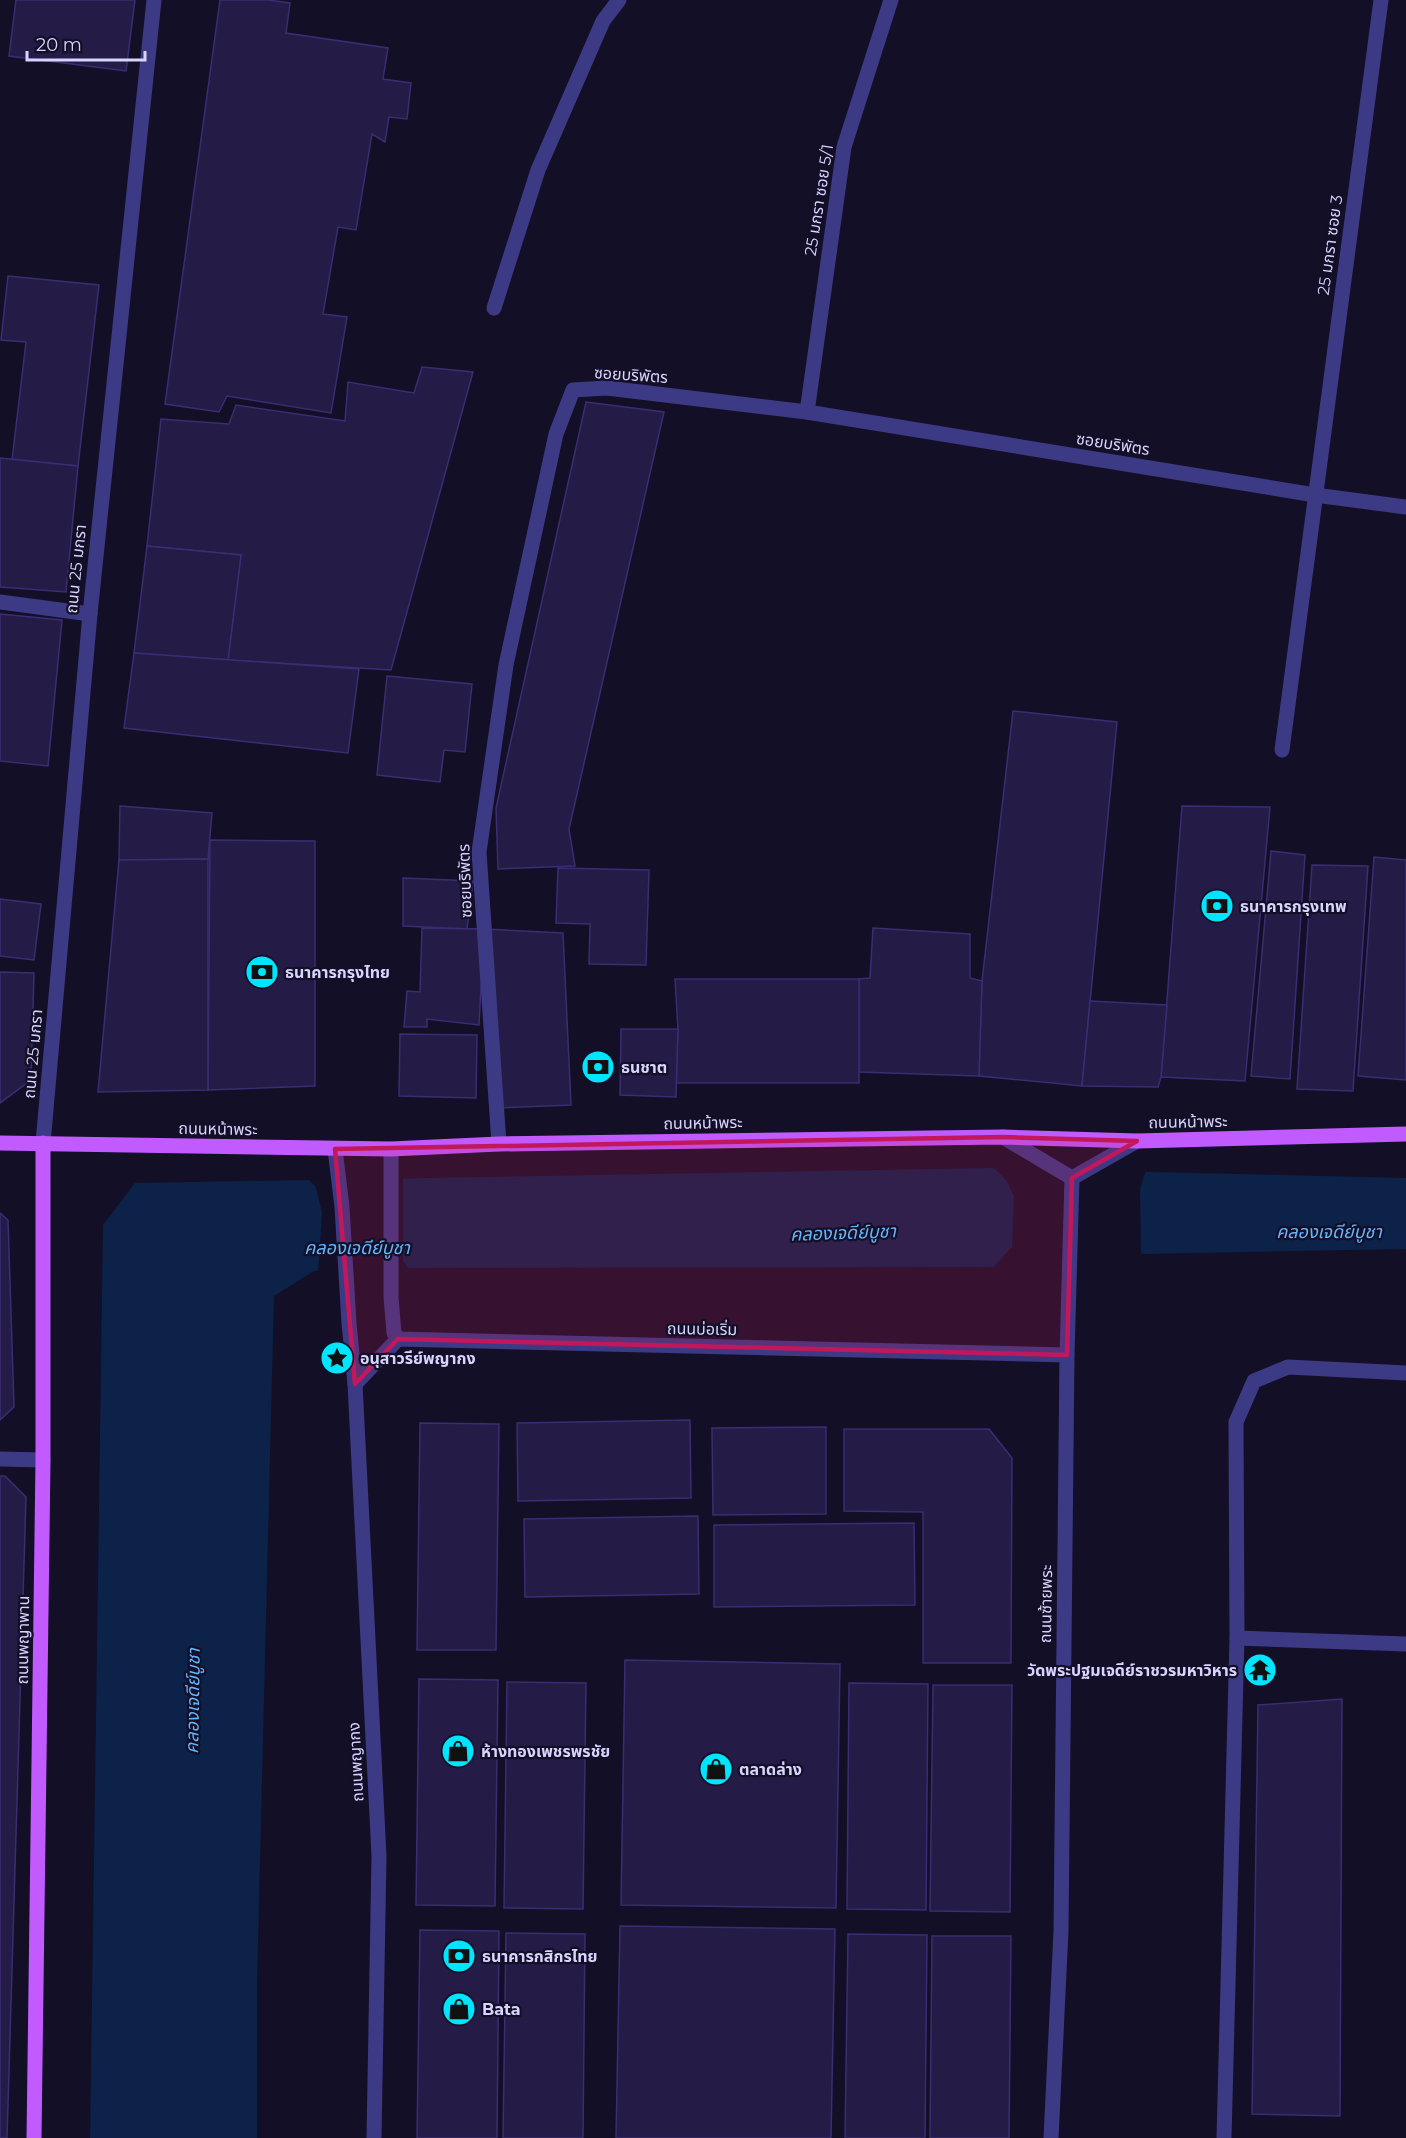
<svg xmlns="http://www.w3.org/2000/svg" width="1406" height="2138" viewBox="0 0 1406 2138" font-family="Montserrat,'Noto Sans Thai',sans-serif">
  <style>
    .water { fill: #0c2248 }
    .pier { fill: #130f26 }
    .building { fill: #241b47; stroke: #3b2d73; stroke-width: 1.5 }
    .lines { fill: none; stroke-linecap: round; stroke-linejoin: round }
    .minor { stroke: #3d3a85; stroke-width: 15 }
    .major { stroke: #c25bff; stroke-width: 15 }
    .marked { fill: #c2185b; fill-opacity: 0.2; stroke: #c2185b; stroke-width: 4.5; stroke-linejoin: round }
    .labels { text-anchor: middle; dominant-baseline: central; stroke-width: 4.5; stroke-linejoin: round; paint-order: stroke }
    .street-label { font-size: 16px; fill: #d9d4ff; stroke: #130f26 }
    .poi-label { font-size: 16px; font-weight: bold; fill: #d9d4ff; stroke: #130f26; text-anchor: start }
    .water-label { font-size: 18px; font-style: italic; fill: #62b6ff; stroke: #130f26 }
  </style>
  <rect width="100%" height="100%" fill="#130f26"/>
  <!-- water -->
  <path class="water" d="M 988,1168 L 1406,1178 L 1406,1249 L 1145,1254 L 1011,1248 L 994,1267 L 422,1268 L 314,1271 L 274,1296 L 257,1982 L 257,2138 L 90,2138 L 103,1225 L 135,1183 Z"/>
  <!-- pier -->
  <g class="pier">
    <path d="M 991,1165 L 1146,1169 L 1140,1189 L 1141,1257 L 1012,1251 L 1014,1196 L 1007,1181 Z"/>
    <path d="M 403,1175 L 403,1261 L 411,1272 L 318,1274 L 322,1213 L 316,1187 L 306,1177 Z"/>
  </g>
  <!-- building -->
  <g class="building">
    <path d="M 16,0 L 135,0 L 126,71 L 9,56 Z"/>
    <path d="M 220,0 L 268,0 L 290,3 L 286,33 L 388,48 L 383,79 L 411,83 L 407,119 L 389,117 L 385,142 L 372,134 L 356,230 L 338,227 L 323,314 L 347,317 L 331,413 L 227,396 L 219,412 L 165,404 Z"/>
    <path d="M 8,276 L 99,285 L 78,466 L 12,460 L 26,342 L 1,340 Z"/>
    <path d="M 422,367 L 473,372 L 391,670 L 228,660 L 241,555 L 147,546 L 161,419 L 229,424 L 236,405 L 345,421 L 348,382 L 414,393 Z"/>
    <path d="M 586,402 L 664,412 L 569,829 L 575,866 L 498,869 L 496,808 Z"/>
    <path d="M 0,458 L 78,466 L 66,592 L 0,587 Z"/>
    <path d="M 147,546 L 241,555 L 228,660 L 134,653 Z"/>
    <path d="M 0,614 L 62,620 L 48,766 L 0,761 Z"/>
    <path d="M 134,653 L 359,669 L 348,753 L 124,728 Z"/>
    <path d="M 387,676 L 472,684 L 465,752 L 444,750 L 440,782 L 377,775 Z"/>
    <path d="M 1013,711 L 1117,722 L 1082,1086 L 979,1076 L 982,981 Z"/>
    <path d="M 120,806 L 212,813 L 208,859 L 119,860 Z"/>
    <path d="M 1182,806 L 1270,807 L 1245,1081 L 1161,1077 Z"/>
    <path d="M 210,840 L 315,841 L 315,1086 L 208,1090 Z"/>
    <path d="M 1271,851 L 1305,855 L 1290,1079 L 1251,1076 Z"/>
    <path d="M 1374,857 L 1406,860 L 1406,1080 L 1358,1076 Z"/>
    <path d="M 208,859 L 208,1090 L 98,1092 L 119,860 Z"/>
    <path d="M 1312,865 L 1368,866 L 1353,1091 L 1297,1089 Z"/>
    <path d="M 558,868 L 649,870 L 646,965 L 589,964 L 590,924 L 556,923 Z"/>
    <path d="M 403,878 L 473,881 L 467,929 L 403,926 Z"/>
    <path d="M 0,899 L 41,904 L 34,960 L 0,956 Z"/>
    <path d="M 422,928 L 484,929 L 479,1025 L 427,1019 L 427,1027 L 404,1027 L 407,991 L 420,992 Z"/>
    <path d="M 873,928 L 970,934 L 970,978 L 982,981 L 979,1076 L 859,1072 L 859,979 L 870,978 Z"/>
    <path d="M 484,929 L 563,933 L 571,1105 L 496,1108 Z"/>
    <path d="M 0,972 L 34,973 L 31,1080 L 0,1103 Z"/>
    <path d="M 675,979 L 859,979 L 859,1083 L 676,1083 L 678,1029 Z"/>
    <path d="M 1090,1001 L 1167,1005 L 1161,1077 L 1158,1087 L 1082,1086 Z"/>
    <path d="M 621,1029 L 678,1029 L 676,1097 L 620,1095 Z"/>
    <path d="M 400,1034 L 477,1035 L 476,1098 L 399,1096 Z"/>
    <path d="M 0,1213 L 8,1220 L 14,1407 L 0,1420 Z"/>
    <path d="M 690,1420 L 691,1498 L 518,1501 L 517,1423 Z"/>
    <path d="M 420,1423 L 499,1424 L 496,1650 L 417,1650 Z"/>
    <path d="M 826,1427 L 826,1514 L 713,1515 L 712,1428 Z"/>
    <path d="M 844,1429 L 989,1429 L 1012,1458 L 1011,1663 L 923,1663 L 923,1512 L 844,1511 Z"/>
    <path d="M 0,1476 L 5,1476 L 26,1497 L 7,2138 L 0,2138 Z"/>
    <path d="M 698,1516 L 699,1594 L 525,1597 L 524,1519 Z"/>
    <path d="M 914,1523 L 915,1605 L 714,1607 L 714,1525 Z"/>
    <path d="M 625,1660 L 840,1664 L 836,1908 L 621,1905 Z"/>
    <path d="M 419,1679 L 498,1680 L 495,1906 L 416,1905 Z"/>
    <path d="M 507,1682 L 586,1683 L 583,1909 L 504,1908 Z"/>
    <path d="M 849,1683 L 928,1684 L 926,1910 L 847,1909 Z"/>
    <path d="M 933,1685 L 1012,1685 L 1010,1912 L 930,1911 Z"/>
    <path d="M 1342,1699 L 1340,2116 L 1252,2114 L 1258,1705 Z"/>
    <path d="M 620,1926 L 835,1929 L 831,2138 L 616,2138 Z"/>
    <path d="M 420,1930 L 499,1931 L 497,2138 L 417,2138 Z"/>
    <path d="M 506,1933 L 585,1934 L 583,2138 L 503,2138 Z"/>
    <path d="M 848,1934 L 927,1935 L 925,2138 L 845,2138 Z"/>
    <path d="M 932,1936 L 1011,1936 L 1009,2138 L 930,2138 Z"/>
  </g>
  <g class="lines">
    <!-- minor -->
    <g class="minor">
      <path d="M 494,308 L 538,170 L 603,21 L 619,0"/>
      <path d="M 807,412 L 844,147 L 891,0"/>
      <path d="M 0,602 L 90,614"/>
      <path d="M 1282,750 L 1381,0"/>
      <path d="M 1003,1137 L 1072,1178"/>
      <path d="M 43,1143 L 90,614 L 154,0"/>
      <path d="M 499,1144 L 479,852 L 506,665 L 556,434 L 573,390 L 607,388 L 807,412 L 1315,495 L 1406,507"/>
      <path d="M 335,1149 L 342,1207 L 349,1323 L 355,1384 L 379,1856 L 374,2138"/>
      <path d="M 391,1149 L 391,1297 L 394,1333 L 398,1339"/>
      <path d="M 1072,1178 L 1137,1141"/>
      <path d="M 355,1384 L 398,1339 L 1067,1355"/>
      <path d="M 0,1459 L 43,1460"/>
      <path d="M 1237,1638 L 1406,1644"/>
      <path d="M 1051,2138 L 1061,1931 L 1067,1355 L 1072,1178"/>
      <path d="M 1224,2138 L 1237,1638 L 1236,1422 L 1254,1381 L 1288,1367 L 1406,1373"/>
    </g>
    <!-- major -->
    <g class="major">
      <path d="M 0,1143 L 391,1149 L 499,1144 L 1003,1137 L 1137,1141 L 1406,1134"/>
      <path d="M 34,2138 L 43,1460 L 43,1143"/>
    </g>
  </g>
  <!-- marked area -->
  <path class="marked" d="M 1003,1137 L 1137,1141 L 1072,1178 L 1067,1355 L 398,1339 L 355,1384 L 335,1149 Z"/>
  <!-- icons -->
  <defs>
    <symbol id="bank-disc" viewBox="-11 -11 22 22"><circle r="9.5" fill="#00e5ff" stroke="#130f26"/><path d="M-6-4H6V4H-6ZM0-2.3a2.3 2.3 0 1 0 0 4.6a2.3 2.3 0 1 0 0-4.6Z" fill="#111"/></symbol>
    <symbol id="sight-disc" viewBox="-11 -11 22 22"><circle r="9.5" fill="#00e5ff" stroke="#130f26"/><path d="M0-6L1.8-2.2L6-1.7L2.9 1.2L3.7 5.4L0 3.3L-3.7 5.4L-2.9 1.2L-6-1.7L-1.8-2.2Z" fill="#111"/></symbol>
    <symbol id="temple-disc" viewBox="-11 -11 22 22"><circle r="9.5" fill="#00e5ff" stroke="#130f26"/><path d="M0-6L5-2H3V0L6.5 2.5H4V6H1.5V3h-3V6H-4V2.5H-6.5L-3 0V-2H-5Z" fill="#111"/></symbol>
    <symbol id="shop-disc" viewBox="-11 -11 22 22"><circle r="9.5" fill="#00e5ff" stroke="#130f26"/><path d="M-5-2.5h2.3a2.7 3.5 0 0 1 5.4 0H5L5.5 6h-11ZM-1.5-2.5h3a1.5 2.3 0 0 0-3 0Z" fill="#111"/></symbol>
  </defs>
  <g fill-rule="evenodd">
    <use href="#bank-disc" x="1198" y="887" width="38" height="38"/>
    <use href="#bank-disc" x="243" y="953" width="38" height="38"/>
    <use href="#bank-disc" x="579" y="1048" width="38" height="38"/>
    <use href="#sight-disc" x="318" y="1339" width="38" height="38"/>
    <use href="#temple-disc" x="1241" y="1651" width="38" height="38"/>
    <use href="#shop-disc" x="439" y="1732" width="38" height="38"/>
    <use href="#shop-disc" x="697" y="1750" width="38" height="38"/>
    <use href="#bank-disc" x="440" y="1937" width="38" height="38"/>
    <use href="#shop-disc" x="440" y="1990" width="38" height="38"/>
  </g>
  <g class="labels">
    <!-- street labels -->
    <g class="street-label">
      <text transform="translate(819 200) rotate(-81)">25 มกรา ซอย 5/1</text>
      <text transform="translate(1330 245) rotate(-82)">25 มกรา ซอย 3</text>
      <text transform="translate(631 375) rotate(4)">ซอยบริพัตร</text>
      <text transform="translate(1113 444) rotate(9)">ซอยบริพัตร</text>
      <text transform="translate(76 569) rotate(-84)">ถนน 25 มกรา</text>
      <text transform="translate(465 881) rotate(-92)">ซอยบริพัตร</text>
      <text transform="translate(33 1054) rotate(-85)">ถนน 25 มกรา</text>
      <text transform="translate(1188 1122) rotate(-1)">ถนนหน้าพระ</text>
      <text transform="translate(703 1123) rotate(-1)">ถนนหน้าพระ</text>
      <text transform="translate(218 1129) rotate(1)">ถนนหน้าพระ</text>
      <text transform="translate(702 1329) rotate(1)">ถนนบ่อเริ่ม</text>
      <text transform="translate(1046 1604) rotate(-89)">ถนนซ้ายพระ</text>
      <text transform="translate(23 1640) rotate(-89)">ถนนพญาพาน</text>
      <text transform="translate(356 1762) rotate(-93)">ถนนพญากง</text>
    </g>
    <!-- poi labels -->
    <g class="poi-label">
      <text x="1240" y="906">ธนาคารกรุงเทพ</text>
      <text x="285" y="972">ธนาคารกรุงไทย</text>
      <text x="621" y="1067">ธนชาต</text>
      <text x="360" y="1358">อนุสาวรีย์พญากง</text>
      <text x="1237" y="1670" text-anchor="end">วัดพระปฐมเจดีย์ราชวรมหาวิหาร</text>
      <text x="481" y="1751">ห้างทองเพชรพรชัย</text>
      <text x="739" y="1769">ตลาดล่าง</text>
      <text x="482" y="1956">ธนาคารกสิกรไทย</text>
      <text x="482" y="2009">Bata</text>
    </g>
    <!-- water labels -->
    <g class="water-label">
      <text x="1329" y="1232">คลองเจดีย์บูชา</text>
      <text transform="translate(843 1233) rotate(-2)">คลองเจดีย์บูชา</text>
      <text x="357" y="1248">คลองเจดีย์บูชา</text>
      <text transform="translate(193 1701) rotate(-89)">คลองเจดีย์บูชา</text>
    </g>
  </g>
  <!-- scale -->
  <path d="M27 51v9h118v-9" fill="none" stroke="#d9d4ff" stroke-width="3"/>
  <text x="36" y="51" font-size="18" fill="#d9d4ff" stroke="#130f26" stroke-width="4.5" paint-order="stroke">20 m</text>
</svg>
